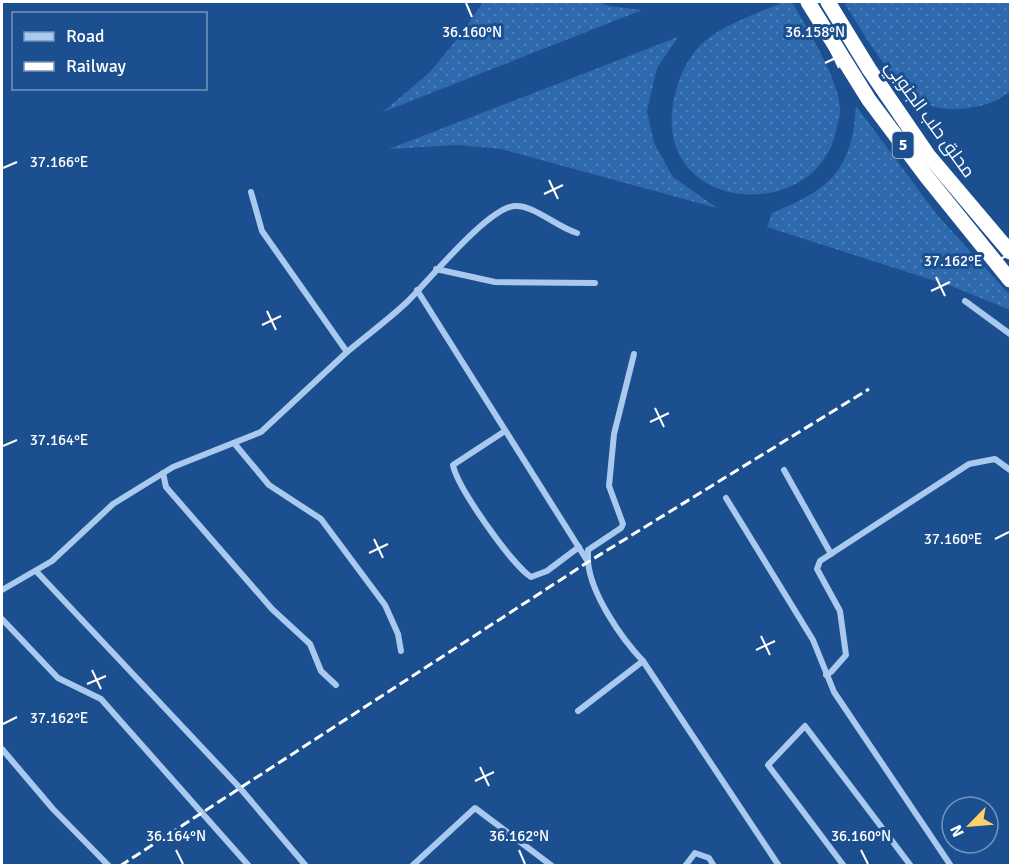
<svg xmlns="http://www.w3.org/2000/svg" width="1012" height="867" viewBox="0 0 1012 867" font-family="Signika,Cairo,sans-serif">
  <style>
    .grass { fill: url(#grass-dots) }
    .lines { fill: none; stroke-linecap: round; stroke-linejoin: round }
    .street { stroke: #a9c9ee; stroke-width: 6 }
    .highway { stroke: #fff; stroke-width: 15 }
    .rail { stroke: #fff; stroke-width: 3; stroke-dasharray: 10 4.5; stroke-linecap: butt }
    .ticks { fill: none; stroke: #fff; stroke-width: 2 }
    .labels { text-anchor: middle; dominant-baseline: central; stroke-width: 6; stroke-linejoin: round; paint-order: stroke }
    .shield { fill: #1b4f8f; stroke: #bbcadd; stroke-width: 1.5 }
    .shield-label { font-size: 16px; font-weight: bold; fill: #fff }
    .street-label { font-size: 18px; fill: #fff; stroke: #1b4f8f }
    .ticks-label { font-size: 15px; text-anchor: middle; fill: #fff; stroke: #1b4f8f; stroke-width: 6; stroke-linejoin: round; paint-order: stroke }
  </style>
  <defs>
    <pattern id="grass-dots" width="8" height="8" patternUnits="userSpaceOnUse" patternTransform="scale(1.5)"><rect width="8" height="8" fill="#2e69ad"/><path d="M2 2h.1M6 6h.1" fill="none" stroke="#4d80b9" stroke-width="1.8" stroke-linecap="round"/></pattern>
  </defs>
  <rect width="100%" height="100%" fill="#1b4f8f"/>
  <!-- grass -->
  <g class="grass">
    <path d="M 483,2 L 599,2 L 608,6 L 642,10 L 383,112 L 429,73 L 459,37 Z"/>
    <path d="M 783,2 L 792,2 C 807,28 839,79 840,109 C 841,116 837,124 836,131 C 816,226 650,214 674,99 C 679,76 689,52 709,38 C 730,22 759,13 783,2 Z"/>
    <path d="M 844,2 L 1010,2 L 1010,91 C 1000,101 983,106 968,108 C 955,110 936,110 923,102 C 892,84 862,32 844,2 Z"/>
    <path d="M 678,37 L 657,68 L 647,111 L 654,143 L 673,177 L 717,208 L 501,149 L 457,145 L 389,149 Z"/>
    <path d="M 856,106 L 938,216 L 1010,295 L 1010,310 L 951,286 L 767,227 L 772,213 C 830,189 852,171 856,106 Z"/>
  </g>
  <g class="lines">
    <!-- street -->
    <g class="street">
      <path d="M 436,269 L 495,282 L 595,283"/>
      <path d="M 417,290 L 588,562 C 591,594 621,638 643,661 L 779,866"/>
      <path d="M 965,301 L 1010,334"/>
      <path d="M 347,352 C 367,335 388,320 407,302 C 427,283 488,207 515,206 C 534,205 557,227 577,233"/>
      <path d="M 505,431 L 453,465 C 457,487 512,565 531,577 L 547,571 L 579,547"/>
      <path d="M 234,443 L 269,485 L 321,519 L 385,605 L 398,634 L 401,651"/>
      <path d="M 784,470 L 831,554"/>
      <path d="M 163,473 L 166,487 L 272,609 L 310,644 L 321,671 L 336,685"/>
      <path d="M 726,498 L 813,640 L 834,692 L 951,866"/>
      <path d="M 588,561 L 588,550 L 621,528 L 623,524 L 609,486 L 614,434 L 634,354"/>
      <path d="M 36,571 L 240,788 L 306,866"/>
      <path d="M 2,590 L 52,561 L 113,504 L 173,467 L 261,432 L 347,352 L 262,231 L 251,192"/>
      <path d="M 2,619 L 58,678 L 101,699 L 249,866"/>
      <path d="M 826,675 L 831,672 L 846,655 L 840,611 L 817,569 L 820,561 L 969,464 L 995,459 L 1010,470"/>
      <path d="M 578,711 L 643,661"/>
      <path d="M 2,749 L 53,809 L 109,866"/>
      <path d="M 412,866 L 475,808 L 552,866"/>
      <path d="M 685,866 L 695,853 L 709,858 L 714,866"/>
      <path d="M 844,866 L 768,765 L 805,726 L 911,866"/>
    </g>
    <!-- highway -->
    <g class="highway">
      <path d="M 808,2 L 869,100 L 926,176 L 1010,280"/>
      <path d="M 828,2 L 869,69 L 928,155 L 1010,252"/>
    </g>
    <!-- rail -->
    <path class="rail" d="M 120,866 L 588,562 L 869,389"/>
  </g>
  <!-- ticks -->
  <path class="ticks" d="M 466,3 L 472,17M 809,3 L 815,17M 830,49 L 839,68M 825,63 L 844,54M 3,168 L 17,162M 549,180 L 558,199M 544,194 L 563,185M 995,261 L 1009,255M 936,277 L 945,296M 931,291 L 950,282M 267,311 L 276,330M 262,325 L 281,316M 655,408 L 664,427M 650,422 L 669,413M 3,446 L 17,440M 374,539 L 383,558M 995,539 L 1009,532M 369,553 L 388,544M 761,636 L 770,655M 756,650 L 775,641M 92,670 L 101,689M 87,684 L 106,676M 3,724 L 17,717M 480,767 L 489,786M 475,781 L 494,772M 176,850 L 183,864M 519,850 L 525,864M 861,850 L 868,864"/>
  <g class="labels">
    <!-- shield labels -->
    <rect class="shield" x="892.5" y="132" width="21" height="26" rx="4.5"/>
    <g class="shield-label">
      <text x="903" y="145">5</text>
    </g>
    <!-- street labels -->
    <g class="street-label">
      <text transform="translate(930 119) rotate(54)">محلق حلب الجنوبي</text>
    </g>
  </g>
  <g class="ticks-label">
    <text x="472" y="37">36.160°N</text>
    <text x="815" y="37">36.158°N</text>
    <text x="59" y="167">37.166°E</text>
    <text x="953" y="266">37.162°E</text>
    <text x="59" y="445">37.164°E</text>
    <text x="953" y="544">37.160°E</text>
    <text x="59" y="723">37.162°E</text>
    <text x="176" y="841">36.164°N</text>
    <text x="519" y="841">36.162°N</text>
    <text x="861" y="841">36.160°N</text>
  </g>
  <!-- border -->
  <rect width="1012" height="867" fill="none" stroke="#ffffff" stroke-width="6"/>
  <!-- legend -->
  <rect x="12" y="12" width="195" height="78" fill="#1b4f8f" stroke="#7695bc" stroke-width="1.5"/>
  <rect x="24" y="32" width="30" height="9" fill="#a9c9ee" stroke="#7695bc" stroke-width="1.5"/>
  <text x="66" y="42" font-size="18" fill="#ffffff">Road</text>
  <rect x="24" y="62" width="30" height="9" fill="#ffffff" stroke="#7695bc" stroke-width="1.5"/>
  <text x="66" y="72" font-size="18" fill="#ffffff">Railway</text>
  <!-- north arrow -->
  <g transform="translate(970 825) rotate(245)"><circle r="28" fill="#1b4f8f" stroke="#7695bc" stroke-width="1.5"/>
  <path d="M0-4.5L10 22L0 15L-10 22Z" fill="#ffd166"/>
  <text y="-9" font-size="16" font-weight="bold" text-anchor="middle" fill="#ffffff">N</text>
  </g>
</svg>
